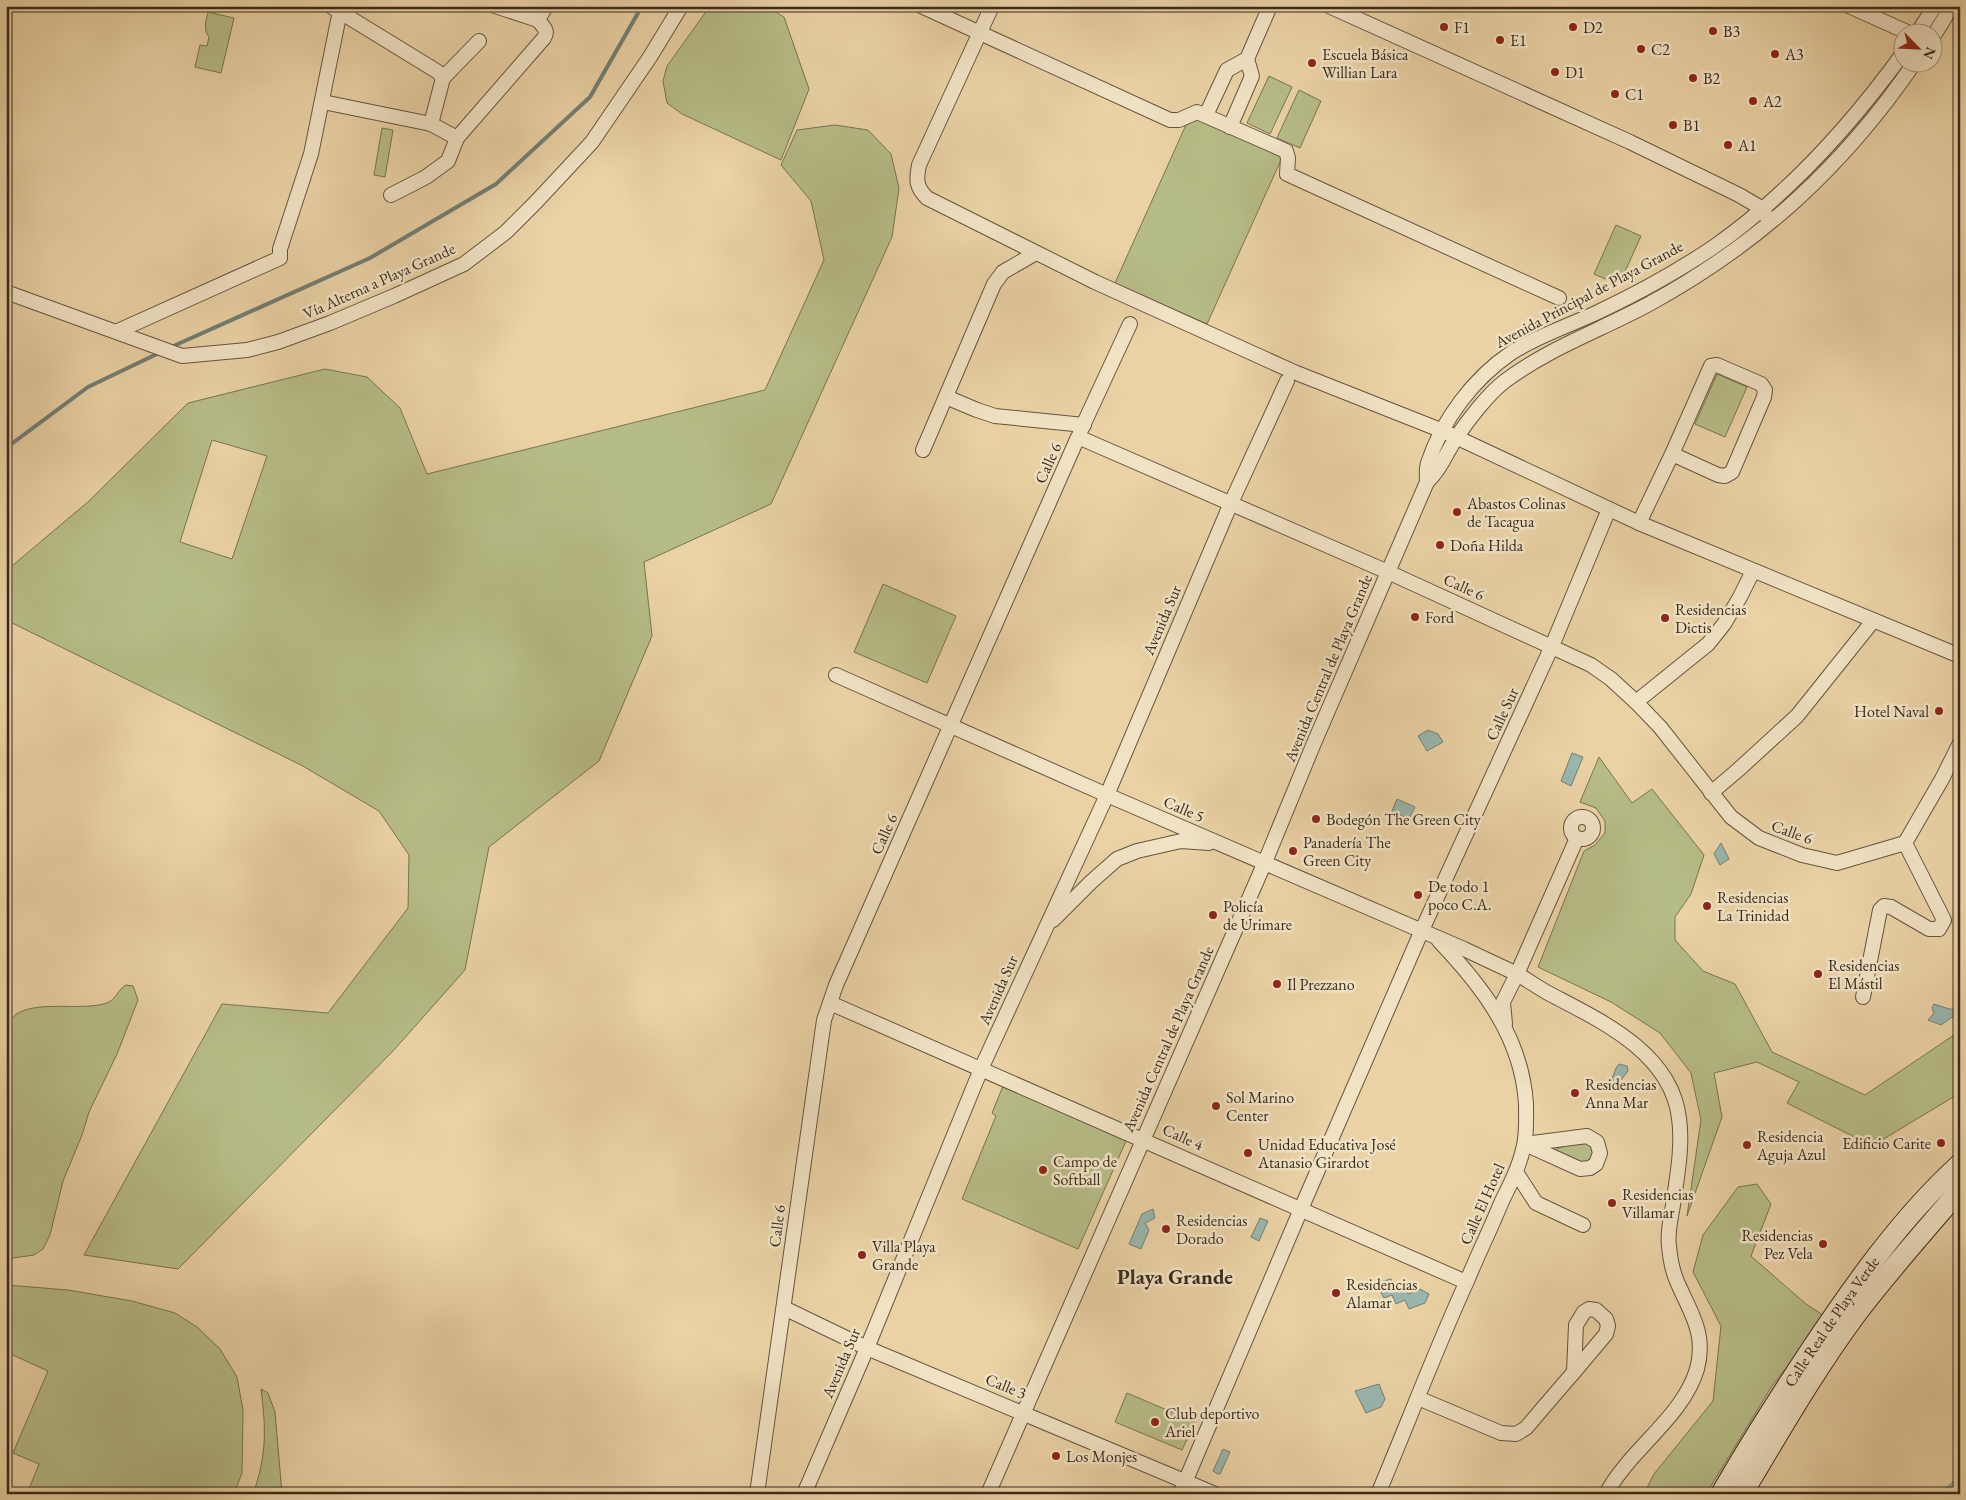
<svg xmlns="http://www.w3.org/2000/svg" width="1966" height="1500" viewBox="0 0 1966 1500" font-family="'EB Garamond',serif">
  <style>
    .green { fill: #b6bc87; stroke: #787352; fill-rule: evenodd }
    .water { fill: #99b6ad; stroke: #737e73 }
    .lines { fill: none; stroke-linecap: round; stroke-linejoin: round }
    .stream { stroke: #737e73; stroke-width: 4 }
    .street-casing { stroke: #65543e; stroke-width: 16 }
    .secondary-casing { stroke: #392a1c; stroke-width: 22 }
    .street { stroke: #f1e2c4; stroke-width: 14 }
    .secondary { stroke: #f1e2c4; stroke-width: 20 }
    .poi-dot { fill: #8f2418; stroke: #f1e2c4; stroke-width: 2 }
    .labels { text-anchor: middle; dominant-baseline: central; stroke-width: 5; stroke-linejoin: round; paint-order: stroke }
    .poi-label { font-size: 16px; fill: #392a1c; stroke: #f1e2c4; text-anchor: start }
    .street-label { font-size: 16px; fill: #392a1c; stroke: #f1e2c4 }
    .district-label { font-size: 21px; font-weight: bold; fill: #392a1c; stroke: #f1e2c4 }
  </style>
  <rect width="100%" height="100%" fill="#ead2a5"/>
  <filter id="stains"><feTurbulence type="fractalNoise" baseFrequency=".004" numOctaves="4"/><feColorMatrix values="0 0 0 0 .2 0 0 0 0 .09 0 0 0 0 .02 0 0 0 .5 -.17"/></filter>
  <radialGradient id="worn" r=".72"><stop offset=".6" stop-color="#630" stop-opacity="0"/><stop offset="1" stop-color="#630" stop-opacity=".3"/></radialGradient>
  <!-- green -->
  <g class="green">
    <path d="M 710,6 L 766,6 L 784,17 L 809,89 L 781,160 L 682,114 L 667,103 L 663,81 L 667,66 Z"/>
    <path d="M 208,12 L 234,18 L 221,73 L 195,67 L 200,45 L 207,46 L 209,37 C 203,30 206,20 208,12 Z"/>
    <path d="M 1269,76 L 1292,87 L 1270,134 L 1247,123 Z"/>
    <path d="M 1299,90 L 1321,101 L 1300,148 L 1277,138 Z"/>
    <path d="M 1194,107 L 1286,149 L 1207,324 L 1115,283 Z"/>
    <path d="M 835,125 L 868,130 L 891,154 L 899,188 L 892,237 L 771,504 L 644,562 L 652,636 L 599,761 L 489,847 L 465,970 L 393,1051 L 178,1269 L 84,1255 L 222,1004 L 328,1013 L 408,908 L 409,855 L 379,811 L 301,765 L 6,620 L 6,571 L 89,501 L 188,403 L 325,369 L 367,377 L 400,408 L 427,474 L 765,390 L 824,260 L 811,201 L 781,165 L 797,130 ZM 212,440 L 267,456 L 232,559 L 180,542 Z"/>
    <path d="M 382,128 L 393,130 L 385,177 L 374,175 Z"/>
    <path d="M 1616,225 L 1641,236 L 1619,285 L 1594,274 Z"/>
    <path d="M 1717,374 L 1747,387 L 1725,437 L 1695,424 Z"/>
    <path d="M 883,584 L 956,616 L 927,683 L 854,652 Z"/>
    <path d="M 1599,757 L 1632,803 L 1652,789 L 1704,855 L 1691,894 L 1675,917 L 1675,940 L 1703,971 L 1735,984 L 1772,1052 L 1865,1095 L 1960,1031 L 1960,1093 L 1872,1146 L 1787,1103 L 1799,1082 L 1757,1062 L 1714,1073 L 1722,1117 L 1687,1216 L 1701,1120 L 1691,1073 L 1660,1033 L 1611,1002 L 1538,967 L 1584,851 L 1595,845 L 1605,833 L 1605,821 L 1596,808 L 1580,802 Z"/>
    <path d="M 126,985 L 133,986 L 138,1000 L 117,1054 L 89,1112 L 82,1135 L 63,1181 L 50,1235 L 43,1249 L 34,1255 L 6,1259 L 6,1033 C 8,1028 9,1022 12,1018 C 30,998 81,1012 107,1003 C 116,1000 118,989 126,985 Z"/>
    <path d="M 1003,1086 L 1126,1141 L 1078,1249 L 962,1199 L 996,1116 L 992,1113 Z"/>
    <path d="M 1580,1140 C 1593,1143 1598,1156 1586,1164 L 1554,1154 L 1554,1150 Z"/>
    <path d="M 1757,1184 L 1771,1204 L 1751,1256 L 1806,1304 L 1826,1317 L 1772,1386 L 1706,1494 L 1644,1494 L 1654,1474 L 1713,1401 L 1721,1326 L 1693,1272 L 1703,1235 L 1738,1187 Z"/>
    <path d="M 6,1285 L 68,1290 L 132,1301 L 175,1313 L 197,1327 L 220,1349 L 237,1377 L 243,1410 L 242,1473 L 234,1494 L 27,1494 L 39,1464 L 13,1453 L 48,1371 L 6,1352 Z"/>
    <path d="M 261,1389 L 268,1393 L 275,1412 L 282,1494 L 253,1494 C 267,1455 266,1429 261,1389 Z"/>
    <path d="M 1127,1393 L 1195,1422 L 1182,1450 L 1115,1422 Z"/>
  </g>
  <!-- water -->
  <g class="water">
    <path d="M 1428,730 L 1438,734 L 1443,742 L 1427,751 L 1418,736 Z"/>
    <path d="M 1572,753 L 1583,757 L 1571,786 L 1561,781 Z"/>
    <path d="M 1397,799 L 1415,807 L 1409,819 L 1392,811 Z"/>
    <path d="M 1721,843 L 1729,859 L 1720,865 L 1714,854 Z"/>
    <path d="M 1934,1004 L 1949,1009 L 1958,1009 L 1955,1015 L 1941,1025 L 1928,1020 L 1934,1013 L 1932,1008 Z"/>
    <path d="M 1619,1064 L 1627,1066 L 1628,1071 L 1617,1085 L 1613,1086 L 1611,1082 L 1616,1068 Z"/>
    <path d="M 1153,1209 L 1155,1218 L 1145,1223 L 1149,1230 L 1141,1249 L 1129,1244 L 1142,1214 Z"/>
    <path d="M 1260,1218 L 1268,1221 L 1259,1241 L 1251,1237 Z"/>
    <path d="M 1391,1279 L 1395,1288 L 1404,1285 L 1408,1294 L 1420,1289 L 1429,1294 L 1425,1303 L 1409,1309 L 1405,1300 L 1396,1304 L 1392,1295 L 1384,1298 L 1376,1283 Z"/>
    <path d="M 1379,1384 L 1385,1399 L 1381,1407 L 1366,1413 L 1355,1391 Z"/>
    <path d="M 1223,1449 L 1230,1452 L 1220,1474 L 1218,1474 L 1213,1471 Z"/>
    <path d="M 1960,1476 L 1960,1494 L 1939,1494 Z"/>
  </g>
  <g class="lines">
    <!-- stream -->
    <g class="stream">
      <path d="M 169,348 L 370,258 L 496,184 L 590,97 L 642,6"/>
      <path d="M 6,448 L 88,387 L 161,352"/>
    </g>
    <defs>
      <g id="street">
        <path d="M 495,6 L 538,20"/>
        <path d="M 921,6 L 1170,120 L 1179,120 L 1197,112 L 1286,151 L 1288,158 L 1287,174 L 1559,298"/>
        <path d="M 992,6 L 919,165 C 916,180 916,187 927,198 L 1095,282 L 1294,372 L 1443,431 L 1639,523 L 1960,656"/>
        <path d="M 1329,6 L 1630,142 L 1739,195 L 1763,209 L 1766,216"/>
        <path d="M 1849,6 L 1907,32"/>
        <path d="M 332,7 L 438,72 L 443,78 L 431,124"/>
        <path d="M 1918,32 L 1935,6"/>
        <path d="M 1934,35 L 1952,6"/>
        <path d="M 443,78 L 479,41"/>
        <path d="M 323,102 L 431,124 L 457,138"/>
        <path d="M 1206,115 L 1227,70 L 1247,59 L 1270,6"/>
        <path d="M 1230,127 L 1252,76 L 1247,59"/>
        <path d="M 391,195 L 426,177 L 448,161 L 457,138 L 544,38 C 549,30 543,27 538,20 L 546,6"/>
        <path d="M 6,292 L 182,356 L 247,350 L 278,342 L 330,323 L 394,296 L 464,264 L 506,232 L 536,202 L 592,142 L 650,57 L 681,6"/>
        <path d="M 118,331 L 280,258 L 280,249 L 311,154 L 341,6"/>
        <path d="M 946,397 L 977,410 L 995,416 L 1084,425"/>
        <path d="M 1080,432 L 1130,324"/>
        <path d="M 923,450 L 994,284 L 1003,272 L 1036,253"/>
        <path d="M 1427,482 C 1427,476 1426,469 1428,463 C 1442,420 1474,378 1511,353 C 1537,336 1568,326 1596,313 C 1634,295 1680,270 1715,246 C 1789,194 1851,125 1904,52"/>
        <path d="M 1639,523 L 1672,454 L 1711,366 L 1717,365 L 1761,384 L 1765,390 L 1764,397 L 1732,472 L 1725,476 L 1718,475 L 1672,454"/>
        <path d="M 836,675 L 1107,795 L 1464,949 C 1481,957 1498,965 1515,973 C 1525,978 1537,987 1548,993 C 1599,1020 1671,1052 1679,1118 C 1683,1146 1677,1177 1673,1205 C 1671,1218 1667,1233 1669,1246 C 1670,1257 1672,1269 1676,1279 C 1689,1311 1707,1332 1697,1369 C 1683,1417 1630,1449 1606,1494"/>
        <path d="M 1636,702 L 1708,644 L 1724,624 L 1740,597 L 1753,571"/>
        <path d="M 1711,793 L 1738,770 L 1797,716 L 1873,621"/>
        <circle cx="1582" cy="828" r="11"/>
        <path d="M 1053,920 L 1091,882 L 1117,859 L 1137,851 L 1181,841 L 1209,843"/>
        <path d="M 1863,997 L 1880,910 L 1884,906 L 1891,907 L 1929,929 L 1939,929 L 1944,920 L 1905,843"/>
        <path d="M 830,1003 L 1466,1282"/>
        <path d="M 1505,1024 L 1503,1002 L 1517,974 L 1577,838"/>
        <path d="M 1587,1136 L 1597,1142 L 1600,1153 L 1596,1164 L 1590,1168 L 1580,1169 L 1525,1144 Z"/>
        <path d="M 1516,1172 L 1536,1203 L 1583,1225"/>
        <path d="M 784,1308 L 867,1348 L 1215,1494"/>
        <path d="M 1418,1398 L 1501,1433 L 1516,1434 L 1526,1428 L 1543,1408 L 1574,1372 L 1606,1334 L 1608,1326 L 1606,1319 L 1596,1310 L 1589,1309 L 1584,1312 L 1576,1325 L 1574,1372"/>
        <path d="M 757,1494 L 824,1020 L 836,985 L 1078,437 L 1388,572 L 1591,665 L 1611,679 L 1636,702 L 1660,727 L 1731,817 L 1759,838 L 1802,855 L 1837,863 L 1905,843 L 1942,779 L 1960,743"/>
        <path d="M 804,1494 L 867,1348 L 981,1069 L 1107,795 L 1231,503 L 1287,381"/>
        <path d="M 988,1494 L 1265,862 L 1314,743 L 1427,482 C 1440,470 1446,454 1456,438 C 1468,420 1488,394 1505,381 C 1549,348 1601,330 1649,304 C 1759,244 1844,166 1915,62"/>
        <path d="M 1180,1494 L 1301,1209 L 1422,930 L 1552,646 L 1609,509"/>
        <path d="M 1378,1494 C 1408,1423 1435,1351 1467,1281 C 1478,1254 1491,1228 1502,1201 C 1511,1183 1520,1165 1524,1145 C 1527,1132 1526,1117 1526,1104 C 1522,1038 1483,987 1439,941"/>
      </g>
      <g id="secondary">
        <path id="s1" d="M 1721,1494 C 1749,1445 1779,1398 1810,1351 C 1854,1285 1901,1218 1960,1164"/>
        <path d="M 1742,1494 C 1779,1433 1814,1371 1857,1313 C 1889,1271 1925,1230 1960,1190"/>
      </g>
    </defs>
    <!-- street casing -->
    <use href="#street" class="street-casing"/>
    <!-- secondary casing -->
    <use href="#secondary" class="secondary-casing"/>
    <!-- street -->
    <use href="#street" class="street"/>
    <!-- secondary -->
    <use href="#secondary" class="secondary"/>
  </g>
  <!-- markers -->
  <g class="poi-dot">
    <circle cx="1444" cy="27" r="5"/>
    <circle cx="1573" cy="27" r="5"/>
    <circle cx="1713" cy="31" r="5"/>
    <circle cx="1500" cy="40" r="5"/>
    <circle cx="1641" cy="49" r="5"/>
    <circle cx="1775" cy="54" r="5"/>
    <circle cx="1312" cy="63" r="5"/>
    <circle cx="1555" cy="72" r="5"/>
    <circle cx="1693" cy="78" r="5"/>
    <circle cx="1615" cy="94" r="5"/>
    <circle cx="1753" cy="101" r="5"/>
    <circle cx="1673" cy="125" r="5"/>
    <circle cx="1728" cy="145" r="5"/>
    <circle cx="1457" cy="512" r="5"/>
    <circle cx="1440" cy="545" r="5"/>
    <circle cx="1415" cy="617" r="5"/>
    <circle cx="1665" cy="618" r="5"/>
    <circle cx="1939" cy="711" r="5"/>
    <circle cx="1316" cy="819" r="5"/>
    <circle cx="1293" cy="851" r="5"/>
    <circle cx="1418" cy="895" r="5"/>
    <circle cx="1707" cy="906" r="5"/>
    <circle cx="1213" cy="915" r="5"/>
    <circle cx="1818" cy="974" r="5"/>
    <circle cx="1277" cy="984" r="5"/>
    <circle cx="1575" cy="1093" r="5"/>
    <circle cx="1216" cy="1106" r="5"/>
    <circle cx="1941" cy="1143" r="5"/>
    <circle cx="1747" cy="1145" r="5"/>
    <circle cx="1248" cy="1153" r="5"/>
    <circle cx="1043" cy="1170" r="5"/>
    <circle cx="1612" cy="1203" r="5"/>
    <circle cx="1166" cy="1229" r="5"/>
    <circle cx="1823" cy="1244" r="5"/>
    <circle cx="862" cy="1255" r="5"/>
    <circle cx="1336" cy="1293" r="5"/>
    <circle cx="1155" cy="1422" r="5"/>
    <circle cx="1056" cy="1456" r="5"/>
  </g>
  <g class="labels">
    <!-- poi labels -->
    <g class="poi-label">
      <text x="1454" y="27">F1</text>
      <text x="1583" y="27">D2</text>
      <text x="1723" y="31">B3</text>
      <text x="1510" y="40">E1</text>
      <text x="1651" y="49">C2</text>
      <text x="1322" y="54">Escuela Básica<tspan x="1322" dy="18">Willian Lara</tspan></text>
      <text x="1785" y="54">A3</text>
      <text x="1565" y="72">D1</text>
      <text x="1703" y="78">B2</text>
      <text x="1625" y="94">C1</text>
      <text x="1763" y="101">A2</text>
      <text x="1683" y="125">B1</text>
      <text x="1738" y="145">A1</text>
      <text x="1467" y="503">Abastos Colinas<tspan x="1467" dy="18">de Tacagua</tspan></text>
      <text x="1450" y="545">Doña Hilda</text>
      <text x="1675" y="609">Residencias<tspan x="1675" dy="18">Dictis</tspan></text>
      <text x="1425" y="617">Ford</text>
      <text x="1929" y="711" text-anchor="end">Hotel Naval</text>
      <text x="1326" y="819">Bodegón The Green City</text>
      <text x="1303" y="842">Panadería The<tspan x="1303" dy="18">Green City</tspan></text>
      <text x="1428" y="886">De todo 1<tspan x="1428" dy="18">poco C.A.</tspan></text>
      <text x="1717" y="897">Residencias<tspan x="1717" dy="18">La Trinidad</tspan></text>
      <text x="1223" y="906">Policía<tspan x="1223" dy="18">de Urimare</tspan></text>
      <text x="1828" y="965">Residencias<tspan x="1828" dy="18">El Mástil</tspan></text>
      <text x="1287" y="984">Il Prezzano</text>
      <text x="1585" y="1084">Residencias<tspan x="1585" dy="18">Anna Mar</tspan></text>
      <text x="1226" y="1097">Sol Marino<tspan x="1226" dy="18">Center</tspan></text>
      <text x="1757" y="1136">Residencia<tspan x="1757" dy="18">Aguja Azul</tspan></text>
      <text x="1931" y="1143" text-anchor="end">Edificio Carite</text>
      <text x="1258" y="1144">Unidad Educativa José<tspan x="1258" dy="18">Atanasio Girardot</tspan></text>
      <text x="1053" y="1161">Campo de<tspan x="1053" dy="18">Softball</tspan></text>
      <text x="1622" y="1194">Residencias<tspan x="1622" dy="18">Villamar</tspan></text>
      <text x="1176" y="1220">Residencias<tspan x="1176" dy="18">Dorado</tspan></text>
      <text x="1813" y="1235" text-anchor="end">Residencias<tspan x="1813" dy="18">Pez Vela</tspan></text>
      <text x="872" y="1246">Villa Playa<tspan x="872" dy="18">Grande</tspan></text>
      <text x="1346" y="1284">Residencias<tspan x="1346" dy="18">Alamar</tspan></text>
      <text x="1165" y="1413">Club deportivo<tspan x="1165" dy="18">Ariel</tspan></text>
      <text x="1066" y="1456">Los Monjes</text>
    </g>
    <!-- street labels -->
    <g class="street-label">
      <text transform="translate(379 281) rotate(-24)">Vía Alterna a Playa Grande</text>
      <text transform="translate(1589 294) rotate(-28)">Avenida Principal de Playa Grande</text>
      <text transform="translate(1048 463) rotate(-66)">Calle 6</text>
      <text transform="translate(1464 587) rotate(24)">Calle 6</text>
      <text transform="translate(1162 620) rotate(-67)">Avenida Sur</text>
      <text transform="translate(1328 668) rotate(-67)">Avenida Central de Playa Grande</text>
      <text transform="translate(1502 714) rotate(-65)">Calle Sur</text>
      <text transform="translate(1184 809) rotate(23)">Calle 5</text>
      <text transform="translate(1792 832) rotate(20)">Calle 6</text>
      <text transform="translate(884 834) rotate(-66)">Calle 6</text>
      <text transform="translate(998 990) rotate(-66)">Avenida Sur</text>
      <text transform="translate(1168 1039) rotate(-66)">Avenida Central de Playa Grande</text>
      <text transform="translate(1183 1137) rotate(24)">Calle 4</text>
      <text transform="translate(1482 1204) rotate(-66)">Calle El Hotel</text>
      <text transform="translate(777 1226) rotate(-83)">Calle 6</text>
      <text stroke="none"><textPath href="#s1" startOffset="205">Calle Real de Playa Verde</textPath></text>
      <text transform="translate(841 1363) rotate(-67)">Avenida Sur</text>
      <text transform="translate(1006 1386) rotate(22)">Calle 3</text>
    </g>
    <!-- district labels -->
    <g class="district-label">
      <text x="1175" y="1276">Playa Grande</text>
    </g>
  </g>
  <!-- margin -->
  <rect width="1966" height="1500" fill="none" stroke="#ead2a5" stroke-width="25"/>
  <rect x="8" y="8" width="1951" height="1485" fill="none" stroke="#392a1c" stroke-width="2.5"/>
  <rect x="12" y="12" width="1941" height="1475" fill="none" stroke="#392a1c"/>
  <!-- north arrow -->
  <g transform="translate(1918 48) rotate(114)"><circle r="24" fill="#f1e2c4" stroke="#a79881"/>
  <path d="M0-4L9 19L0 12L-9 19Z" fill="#8f2418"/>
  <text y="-8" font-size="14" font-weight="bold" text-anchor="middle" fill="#392a1c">N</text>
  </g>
  <rect width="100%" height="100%" filter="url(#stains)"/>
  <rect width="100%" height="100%" fill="url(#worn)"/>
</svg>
